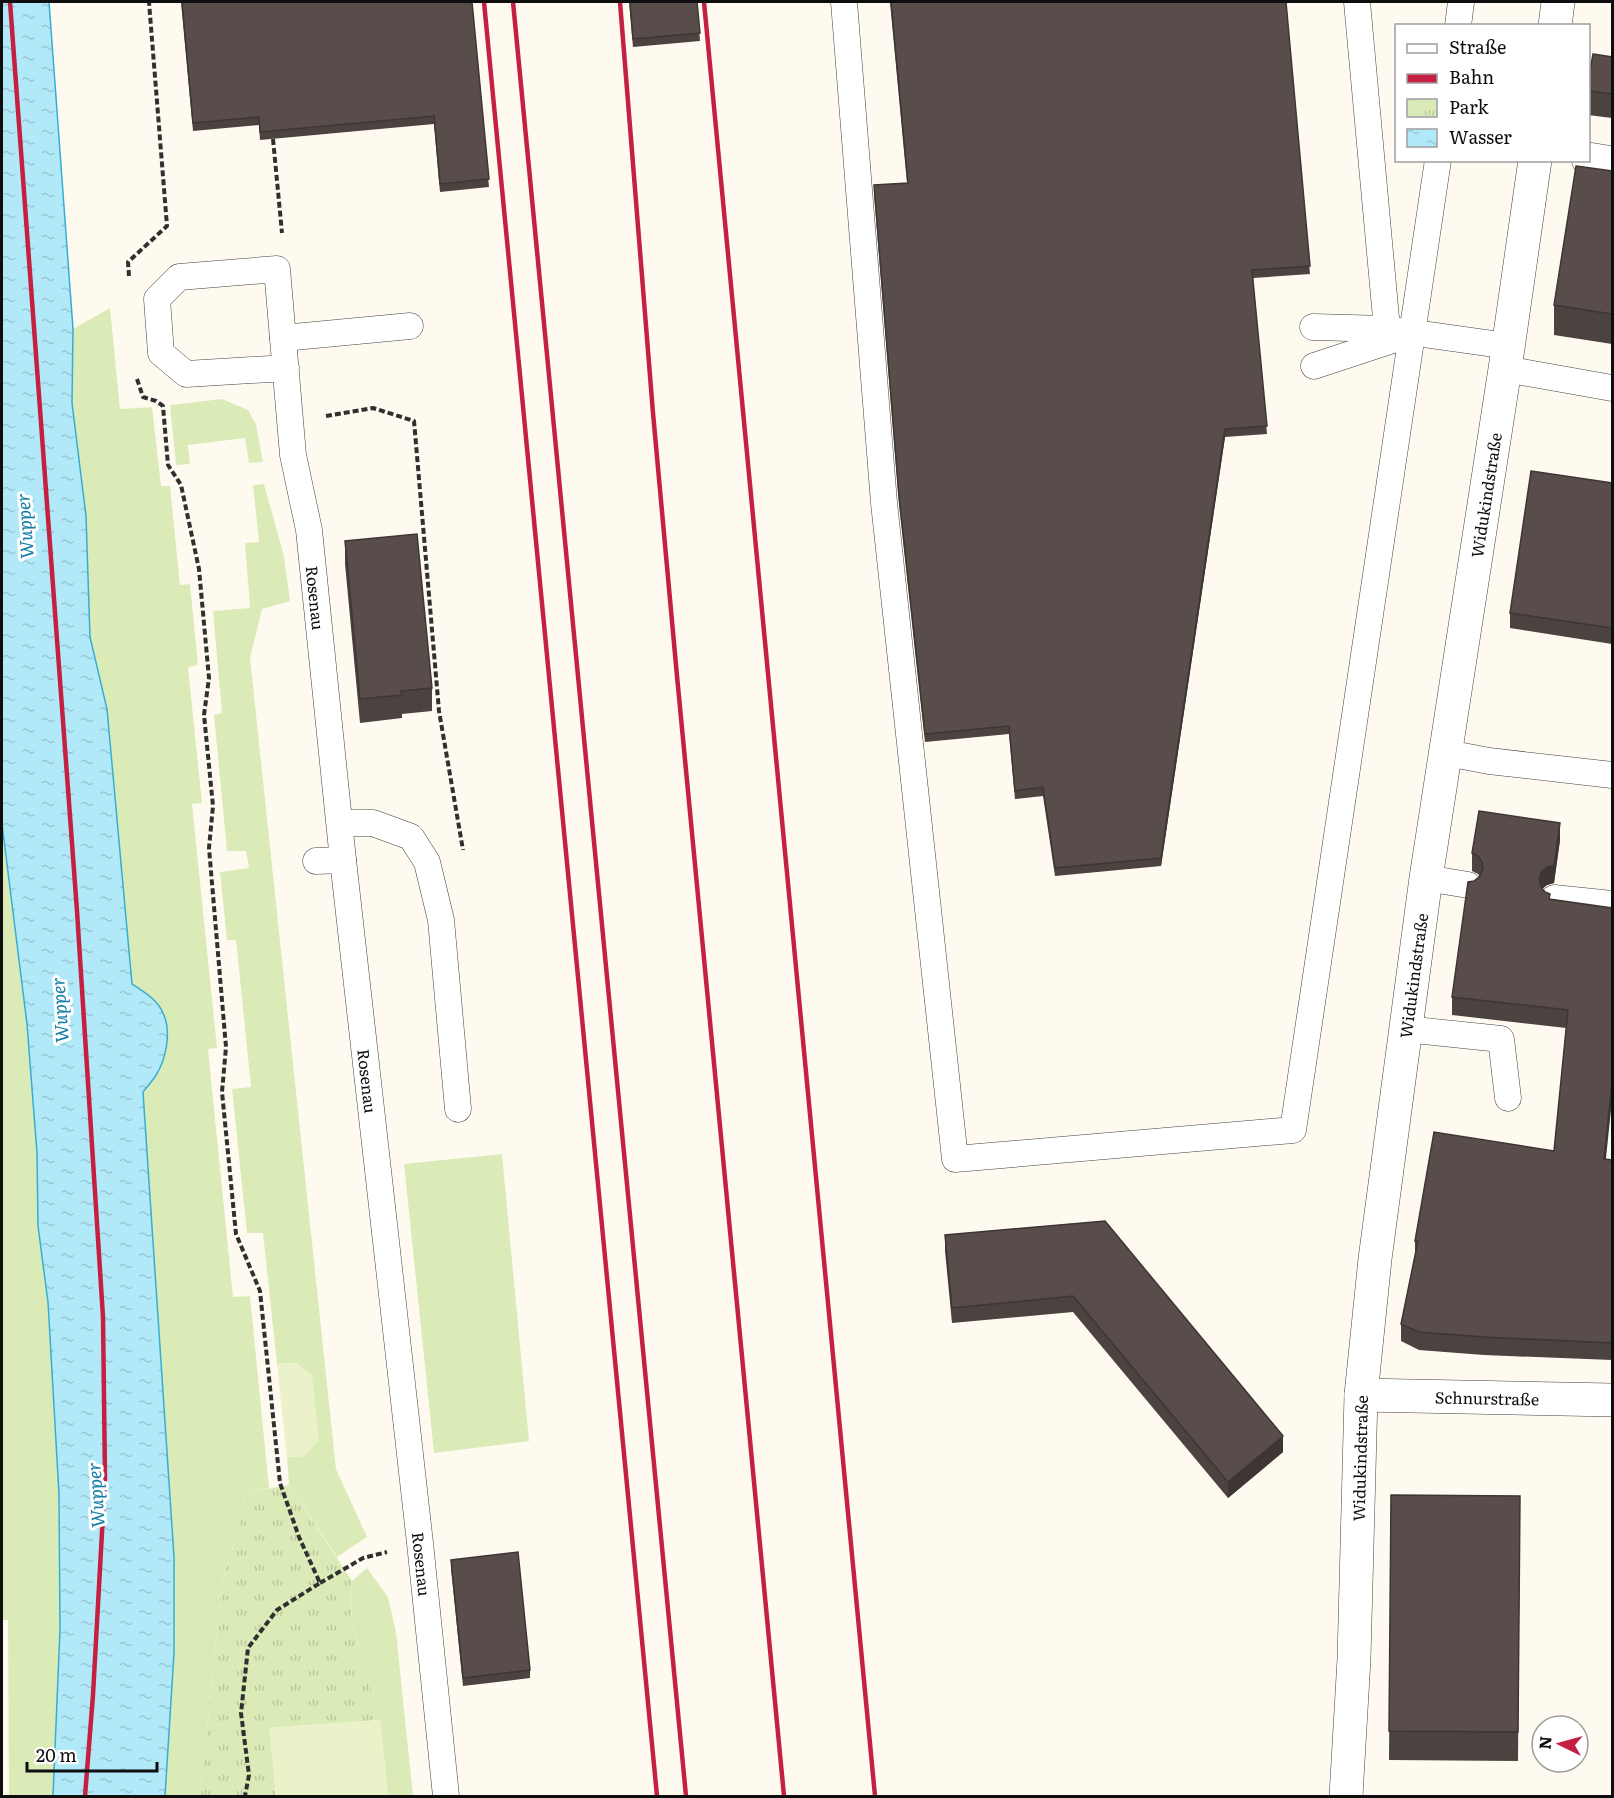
<svg xmlns="http://www.w3.org/2000/svg" width="1614" height="1798" viewBox="0 0 1614 1798" font-family="Literata,serif">
  <style>
    .grass { fill: #dbebb8 }
    .park { fill: url(#park-tufts) }
    .pitch { fill: #ebf2ca }
    .water { fill: url(#water-ripples); stroke: #36add3; stroke-width: 1.5 }
    .lines { fill: none; stroke-linecap: round; stroke-linejoin: round }
    .service-casing { stroke: #414141; stroke-width: 27 }
    .minor-casing { stroke: #414141; stroke-width: 34 }
    .path { stroke: #303030; stroke-width: 4; stroke-dasharray: 6 3; stroke-linecap: butt }
    .service { stroke: #fff; stroke-width: 26 }
    .minor { stroke: #fff; stroke-width: 33 }
    .rail { stroke: #c42042; stroke-width: 4.5 }
    .wall { fill: #4c4240 }
    .shaded-wall { fill: #3e3634 }
    .building { fill: #584d4a; stroke: #3e3634; stroke-width: 1.5 }
    .labels { text-anchor: middle; dominant-baseline: central; stroke-width: 6; stroke-linejoin: round; paint-order: stroke }
    .street-label { font-size: 16px; fill: #0e0e0e; stroke: #fff }
    .water-label { font-size: 18px; font-style: italic; fill: #127da6; stroke: #fff }
  </style>
  <defs>
    <pattern id="park-tufts" width="24" height="20" patternUnits="userSpaceOnUse" patternTransform="scale(1.5)"><rect width="24" height="20" fill="#dbebb8"/><path d="M3 7l-1-3M5 7V3M7 7l1-3M15 17l-1-3M17 17v-4M19 17l1-3" fill="none" stroke="#bbc89d"/></pattern>
    <pattern id="water-ripples" width="26" height="14" patternUnits="userSpaceOnUse" patternTransform="scale(1.5)"><rect width="26" height="14" fill="#b2e9f9"/><path d="M2 4q2-2 4 0t4 0M15 11q2-2 4 0t4 0" fill="none" stroke="#98c7d4"/></pattern>
  </defs>
  <rect width="100%" height="100%" fill="#fffaf0"/>
  <!-- grass -->
  <g class="grass">
    <path d="M 110,308 L 120,409 L 152,407 L 161,486 L 170,486 L 180,585 L 190,584 L 198,665 L 188,667 L 202,803 L 192,804 L 217,1048 L 208,1049 L 233,1297 L 250,1296 L 269,1488 L 246,1492 L 239,1527 L 222,1582 L 200,1796 L 165,1796 L 174,1653 L 174,1557 L 143,1092 L 155,1077 L 149,995 L 132,984 L 107,709 L 90,637 L 86,516 L 72,403 L 73,329 Z"/>
    <path d="M 222,399 L 248,410 L 256,424 L 263,462 L 249,463 L 245,438 L 188,445 L 190,464 L 176,465 L 170,405 Z"/>
    <path d="M 264,484 L 284,556 L 290,601 L 262,609 L 250,658 L 336,1469 L 367,1537 L 337,1557 L 289,1485 L 287,1457 L 305,1456 L 296,1363 L 277,1364 L 263,1233 L 247,1233 L 232,1089 L 251,1087 L 236,940 L 227,940 L 220,872 L 249,868 L 246,851 L 227,851 L 214,715 L 222,713 L 213,611 L 250,608 L 245,543 L 259,542 L 253,485 Z"/>
    <path d="M 2,824 L 27,1024 L 37,1153 L 38,1226 L 48,1302 L 59,1494 L 60,1630 L 53,1796 L 9,1796 L 8,1620 L 2,1620 Z"/>
    <path d="M 502,1154 L 529,1441 L 434,1453 L 404,1164 Z"/>
    <path d="M 367,1568 L 388,1597 L 396,1632 L 413,1796 L 388,1796 L 380,1720 L 351,1619 L 352,1581 Z"/>
  </g>
  <!-- park -->
  <path class="park" d="M 289,1485 L 352,1581 L 351,1619 L 380,1720 L 270,1728 L 276,1796 L 200,1796 L 222,1582 L 239,1527 L 246,1492 Z"/>
  <!-- pitch -->
  <g class="pitch">
    <path d="M 296,1363 L 312,1375 L 319,1440 L 305,1456 L 287,1457 L 277,1364 Z"/>
    <path d="M 380,1720 L 388,1796 L 276,1796 L 269,1728 Z"/>
  </g>
  <!-- water -->
  <path class="water" d="M 2,2 L 49,2 L 73,329 L 72,403 L 86,516 L 90,637 L 107,709 L 132,984 C 143,991 158,1000 163,1013 C 172,1032 166,1060 155,1077 C 151,1082 147,1087 143,1092 L 174,1557 L 174,1653 L 165,1796 L 53,1796 L 60,1630 L 59,1494 L 48,1302 L 38,1226 L 37,1153 L 27,1024 L 2,824 Z"/>
  <g class="lines">
    <defs>
      <g id="service">
        <path d="M 844,2 L 884,503 L 955,1159 L 1293,1130 L 1438,160"/>
        <path d="M 1357,2 L 1387,329 L 1508,346"/>
        <path d="M 1458,26 L 1461,2"/>
        <path d="M 1313,327 L 1387,329"/>
        <path d="M 283,338 L 410,326"/>
        <path d="M 1314,366 L 1411,334"/>
        <path id="s1" d="M 286,368 L 186,374 L 161,353 L 157,299 L 179,277 L 277,269 L 293,455 L 309,530 L 343,860 L 420,1543 L 446,1796"/>
        <path d="M 1505,369 L 1612,388"/>
        <path d="M 1447,753 L 1489,761 L 1612,775"/>
        <path d="M 340,823 L 373,823 L 411,837 L 427,862 L 441,920 L 458,1109"/>
        <path d="M 316,861 L 343,860"/>
        <path d="M 1426,878 L 1468,885"/>
        <path d="M 1554,898 L 1612,904"/>
        <path d="M 1405,1029 L 1501,1039 L 1508,1098"/>
      </g>
      <g id="minor">
        <path d="M 1555,26 L 1558,2"/>
        <path d="M 1588,159 L 1612,163"/>
        <path id="s2" d="M 1361,1395 L 1612,1400"/>
        <path id="s3" d="M 1346,1796 L 1354,1659 L 1361,1395 L 1375,1259 L 1426,878 L 1505,369 L 1535,160"/>
      </g>
    </defs>
    <!-- service casing -->
    <use href="#service" class="service-casing"/>
    <!-- minor casing -->
    <use href="#minor" class="minor-casing"/>
    <!-- path -->
    <g class="path">
      <path d="M 273,139 L 282,233"/>
      <path d="M 129,276 L 128,262 L 167,226 L 149,2"/>
      <path d="M 137,379 L 143,397 L 156,401 L 163,406 L 168,465 L 181,485 L 199,569 L 209,678 L 204,715 L 213,806 L 209,848 L 226,1047 L 222,1092 L 236,1234 L 260,1291 L 280,1483 L 299,1537 L 320,1583 L 277,1610 L 248,1648 L 241,1713 L 249,1775 L 245,1796"/>
      <path d="M 326,416 L 373,408 L 414,421 L 439,711 L 463,850"/>
      <path d="M 320,1583 L 363,1558 L 387,1552"/>
    </g>
    <!-- service -->
    <use href="#service" class="service"/>
    <!-- minor -->
    <use href="#minor" class="minor"/>
    <!-- rail -->
    <g class="rail">
      <path d="M 10,2 L 77,911 L 103,1317 L 105,1478 L 93,1695 L 85,1796"/>
      <path d="M 484,2 L 657,1796"/>
      <path d="M 513,2 L 686,1796"/>
      <path d="M 620,2 L 653,413 L 677,676 L 784,1796"/>
      <path d="M 704,2 L 875,1796"/>
    </g>
  </g>
  <!-- wall -->
  <g class="wall">
    <path d="M 181,2 L 472,2 L 489,187 L 440,192 L 434,124 L 260,140 L 259,125 L 193,131 Z"/>
    <path d="M 629,2 L 697,2 L 700,41 L 633,47 Z"/>
    <path d="M 890,2 L 1286,2 L 1310,274 L 1253,278 L 1267,434 L 1225,437 L 1161,866 L 1055,876 L 1043,796 L 1015,799 L 1009,734 L 925,742 L 899,504 L 874,193 L 874,185 L 907,183 Z"/>
    <path d="M 1612,57 L 1612,118 L 1588,115 L 1588,82 Z"/>
    <path d="M 1612,171 L 1612,344 L 1554,335 L 1554,305 Z"/>
    <path d="M 1612,483 L 1612,644 L 1510,628 L 1510,613 Z"/>
    <path d="M 345,541 L 432,688 L 432,711 L 402,714 L 402,718 L 360,723 L 345,564 Z"/>
    <path d="M 1560,840 L 1554,883 L 1547,885 L 1542,889 L 1550,899 L 1606,1159 L 1612,1160 L 1612,1360 L 1484,1355 L 1419,1350 L 1401,1341 L 1401,1324 L 1415,1255 L 1415,1241 L 1554,1151 L 1566,1028 L 1452,1015 L 1452,997 L 1474,881 L 1480,876 L 1478,874 L 1472,871 L 1472,853 Z"/>
    <path d="M 1105,1221 L 1283,1452 L 1228,1498 L 1073,1312 L 952,1323 L 945,1251 L 945,1235 Z"/>
    <path d="M 1391,1495 L 1520,1496 L 1518,1761 L 1389,1760 Z"/>
    <path d="M 451,1560 L 530,1670 L 530,1678 L 463,1686 L 451,1568 Z"/>
  </g>
  <!-- shaded-wall -->
  <g class="shaded-wall">
    <path d="M 1225,429 L 1225,437 L 1161,866 L 1161,858 Z"/>
    <path d="M 1560,823 L 1560,840 L 1554,883 L 1547,885 L 1542,889 L 1539,896 L 1539,878 Z"/>
    <path d="M 1612,1082 L 1612,1100 L 1604,1177 L 1604,1159 Z"/>
    <path d="M 1283,1436 L 1283,1452 L 1228,1498 L 1228,1482 Z"/>
  </g>
  <!-- building -->
  <g class="building">
    <path d="M 182,2 L 472,2 L 489,179 L 440,184 L 434,116 L 260,132 L 259,117 L 193,123 Z"/>
    <path d="M 630,2 L 697,2 L 700,33 L 633,39 Z"/>
    <path d="M 891,2 L 1286,2 L 1310,266 L 1252,270 L 1267,426 L 1225,429 L 1161,858 L 1055,868 L 1043,787 L 1015,791 L 1009,726 L 925,734 L 899,496 L 874,185 L 908,183 Z"/>
    <path d="M 1593,54 L 1612,57 L 1612,94 L 1588,91 L 1588,82 Z"/>
    <path d="M 1576,166 L 1612,171 L 1612,314 L 1554,305 Z"/>
    <path d="M 1531,471 L 1612,483 L 1612,628 L 1510,613 Z"/>
    <path d="M 417,534 L 432,688 L 401,691 L 402,695 L 360,699 L 345,541 Z"/>
    <path d="M 1479,811 L 1560,823 L 1554,866 L 1547,867 L 1542,871 L 1539,878 L 1541,887 L 1545,892 L 1550,894 L 1549,899 L 1612,908 L 1612,1082 L 1604,1159 L 1612,1160 L 1612,1343 L 1484,1337 L 1419,1332 L 1401,1324 L 1418,1241 L 1415,1241 L 1434,1132 L 1554,1151 L 1568,1010 L 1452,997 L 1468,882 L 1474,881 L 1479,877 L 1483,869 L 1482,862 L 1478,856 L 1472,853 Z"/>
    <path d="M 1105,1221 L 1283,1436 L 1228,1482 L 1073,1296 L 952,1308 L 945,1235 Z"/>
    <path d="M 1391,1495 L 1520,1496 L 1518,1732 L 1389,1731 Z"/>
    <path d="M 518,1552 L 530,1670 L 463,1678 L 451,1560 Z"/>
  </g>
  <g class="labels">
    <!-- street labels -->
    <g class="street-label">
      <text stroke="none"><textPath href="#s3" startOffset="1310">Widukindstraße</textPath></text>
      <text stroke="none"><textPath href="#s1" startOffset="648">Rosenau</textPath></text>
      <text stroke="none"><textPath href="#s3" startOffset="824">Widukindstraße</textPath></text>
      <text stroke="none"><textPath href="#s1" startOffset="1134">Rosenau</textPath></text>
      <text stroke="none"><textPath href="#s2" startOffset="126">Schnurstraße</textPath></text>
      <text stroke="none"><textPath href="#s3" startOffset="338">Widukindstraße</textPath></text>
      <text stroke="none"><textPath href="#s1" startOffset="1620">Rosenau</textPath></text>
    </g>
    <!-- water labels -->
    <g class="water-label">
      <text transform="translate(24 526) rotate(-94)">Wupper</text>
      <text transform="translate(59 1010) rotate(-94)">Wupper</text>
      <text transform="translate(95 1495) rotate(-94)">Wupper</text>
    </g>
  </g>
  <!-- border -->
  <rect width="1614" height="1798" fill="none" stroke="#0e0e0e" stroke-width="6"/>
  <!-- legend -->
  <rect x="1395" y="24" width="195" height="138" fill="#ffffff" stroke="#9f9f9f" stroke-width="1.5"/>
  <rect x="1407" y="44" width="30" height="9" fill="#ffffff" stroke="#9f9f9f" stroke-width="1.5"/>
  <text x="1449" y="54" font-size="18" fill="#0e0e0e">Straße</text>
  <rect x="1407" y="74" width="30" height="9" fill="#c42042" stroke="#9f9f9f" stroke-width="1.5"/>
  <text x="1449" y="84" font-size="18" fill="#0e0e0e">Bahn</text>
  <rect x="1407" y="99" width="30" height="18" fill="url(#park-tufts)" stroke="#9f9f9f" stroke-width="1.5"/>
  <text x="1449" y="114" font-size="18" fill="#0e0e0e">Park</text>
  <rect x="1407" y="129" width="30" height="18" fill="url(#water-ripples)" stroke="#9f9f9f" stroke-width="1.5"/>
  <text x="1449" y="144" font-size="18" fill="#0e0e0e">Wasser</text>
  <!-- north arrow -->
  <g transform="translate(1560 1744) rotate(275)"><circle r="28" fill="#ffffff" stroke="#9f9f9f" stroke-width="1.5"/>
  <path d="M0-4.5L10 22L0 15L-10 22Z" fill="#c42042"/>
  <text y="-9" font-size="16" font-weight="bold" text-anchor="middle" fill="#0e0e0e">N</text>
  </g>
  <!-- scale -->
  <path d="M27 1762v9h130v-9" fill="none" stroke="#0e0e0e" stroke-width="3"/>
  <text x="36" y="1762" font-size="18" fill="#0e0e0e" stroke="#ffffff" stroke-width="4.5" paint-order="stroke">20 m</text>
</svg>
